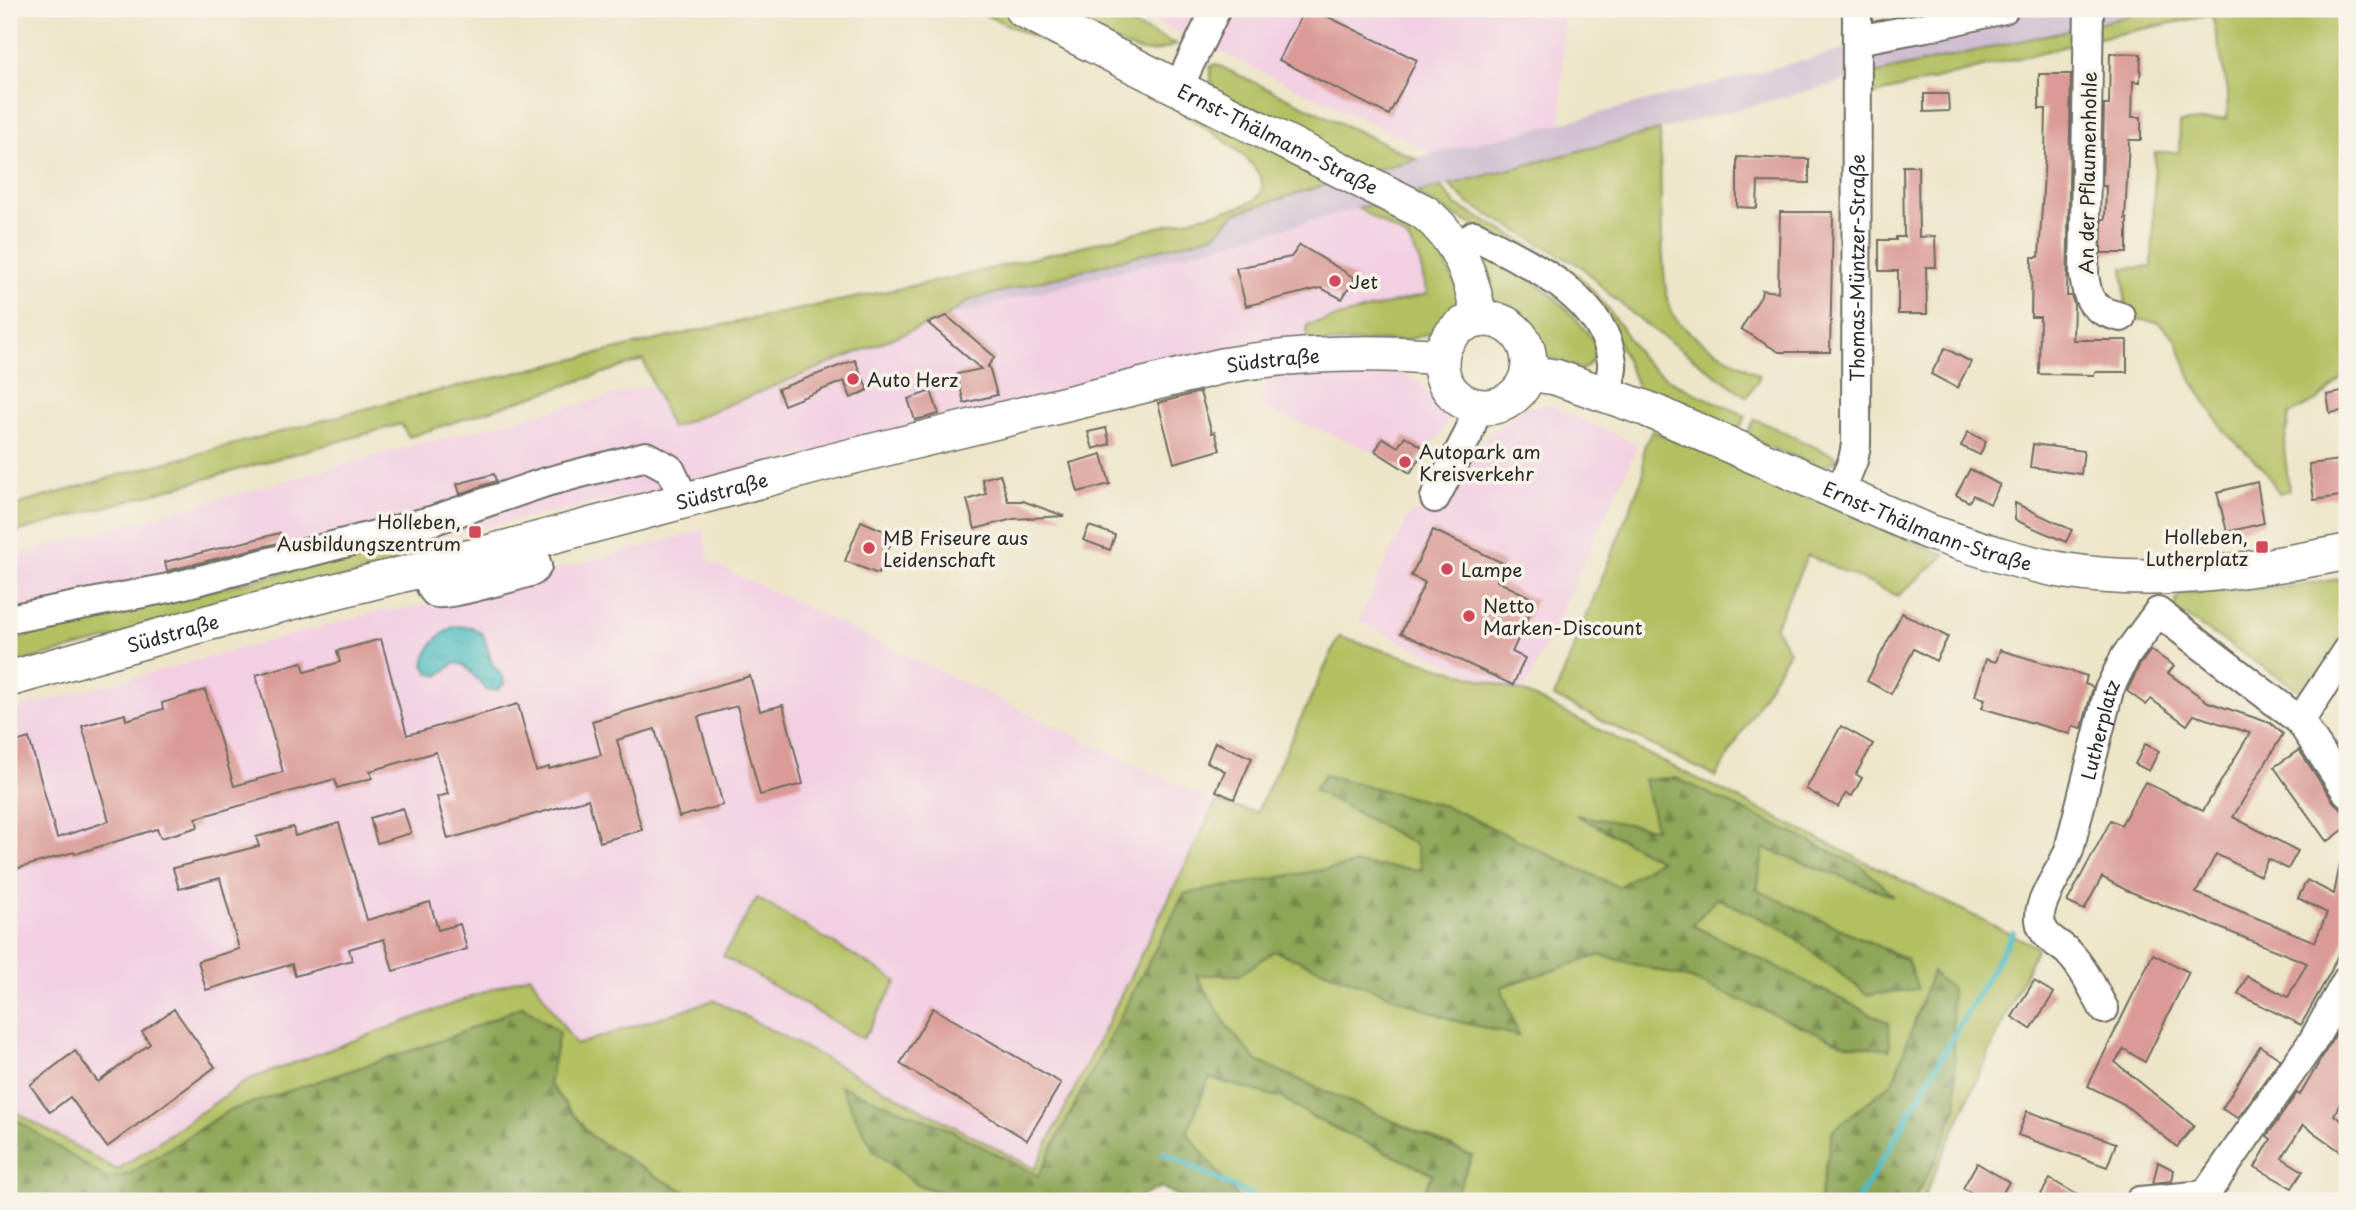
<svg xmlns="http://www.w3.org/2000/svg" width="2356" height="1210" viewBox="0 0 2356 1210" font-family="'Playpen Sans',sans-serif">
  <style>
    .built { fill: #f2cfe2 }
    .industrial { fill: #cfbdd0 }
    .green { fill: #b3c062; stroke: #6f7646; stroke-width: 2 }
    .forest { fill: url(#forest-firs); stroke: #5c6842; stroke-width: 2 }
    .water { fill: url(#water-ripples); stroke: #3c7476; stroke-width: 2 }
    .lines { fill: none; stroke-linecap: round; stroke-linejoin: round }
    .stream { stroke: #4dbcc2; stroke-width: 6 }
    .building { fill: #da9b97 }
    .minor-casing { stroke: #6f6c62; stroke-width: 32 }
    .major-casing { stroke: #6f6c62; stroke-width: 38 }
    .minor { stroke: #fff; stroke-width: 28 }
    .major { stroke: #fff; stroke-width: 35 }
    .poi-dot { fill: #d1495b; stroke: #f7f3e8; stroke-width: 2.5 }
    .labels { text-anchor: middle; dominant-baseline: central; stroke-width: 7; stroke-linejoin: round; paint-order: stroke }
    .street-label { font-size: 19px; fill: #2b2b2b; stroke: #f7f3e8 }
    .poi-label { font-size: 19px; fill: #2b2b2b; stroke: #f7f3e8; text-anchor: start }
  </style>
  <defs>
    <pattern id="forest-firs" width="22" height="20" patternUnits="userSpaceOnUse" patternTransform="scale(1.75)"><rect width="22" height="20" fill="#8ea658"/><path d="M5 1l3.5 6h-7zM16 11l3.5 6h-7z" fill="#748749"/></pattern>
    <pattern id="water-ripples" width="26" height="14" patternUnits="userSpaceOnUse" patternTransform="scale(1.75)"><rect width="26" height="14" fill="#4dbcc2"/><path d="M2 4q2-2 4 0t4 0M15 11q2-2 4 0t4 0" fill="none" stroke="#40999e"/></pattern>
  </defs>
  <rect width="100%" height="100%" fill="#f7f3e8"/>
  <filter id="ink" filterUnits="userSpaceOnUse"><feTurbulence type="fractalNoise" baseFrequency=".0143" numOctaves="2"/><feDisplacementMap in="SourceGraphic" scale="14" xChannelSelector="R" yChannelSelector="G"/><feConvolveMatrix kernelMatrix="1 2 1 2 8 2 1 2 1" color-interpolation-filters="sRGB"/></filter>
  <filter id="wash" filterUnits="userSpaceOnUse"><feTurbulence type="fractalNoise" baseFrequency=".00686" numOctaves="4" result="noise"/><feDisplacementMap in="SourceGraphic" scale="28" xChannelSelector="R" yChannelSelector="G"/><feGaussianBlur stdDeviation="1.57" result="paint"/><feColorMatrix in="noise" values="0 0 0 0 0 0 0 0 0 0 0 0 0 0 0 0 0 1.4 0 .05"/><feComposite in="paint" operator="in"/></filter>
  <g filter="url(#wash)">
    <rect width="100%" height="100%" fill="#ede5c8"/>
    <!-- built -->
    <g class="built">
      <path d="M 1129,9 L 1563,9 L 1562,123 L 1434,153 Z"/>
      <path d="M 1357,208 L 1407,238 L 1419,259 L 1427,294 L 1404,320 L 1399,374 L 1418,381 L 1449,421 L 1412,476 L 1368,449 L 1260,407 L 1269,368 L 1266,340 L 698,481 L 438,537 L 71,623 L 9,641 L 9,557 L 411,446 L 654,385 L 671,428 L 947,316 Z"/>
      <path d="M 1548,404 L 1638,445 L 1521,698 L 1358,621 L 1408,516 L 1447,505 L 1477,445 L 1522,409 Z"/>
      <path d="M 704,530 L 709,561 L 1216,803 L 1035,1169 L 714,1000 L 576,1046 L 248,1080 L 117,1170 L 9,1108 L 9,711 L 381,611 L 409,609 Z"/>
    </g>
    <!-- industrial -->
    <path class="industrial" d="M 2022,9 L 2153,9 L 2094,24 L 1850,80 L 947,316 L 671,428 L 955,283 L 1235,213 L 1434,153 L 1562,123 L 1851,48 Z"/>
    <!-- green -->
    <g class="green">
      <path d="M 973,9 L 998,9 L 1316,168 L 1328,184 L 1235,213 L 1215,235 L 970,300 L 947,316 L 671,428 L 643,360 L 409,437 L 401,424 L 9,534 L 9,507 L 123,474 L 391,402 L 708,328 L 961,276 L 1239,207 C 1248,203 1260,200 1262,189 C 1272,139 1016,30 973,9 Z"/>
      <path d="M 1045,9 L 1096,9 L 1176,44 C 1167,48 1159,52 1149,52 C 1124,51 1070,20 1045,9 Z"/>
      <path d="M 2153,9 L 2347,9 L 2347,373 L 2318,400 L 2289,415 L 2284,447 L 2289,490 L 2279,493 L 2263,468 L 2225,432 L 2192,381 L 2176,339 L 2158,322 L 2135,319 L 2126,312 L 2123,268 L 2152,267 L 2155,152 L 2179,152 L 2180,123 L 2227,118 L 2228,91 L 2212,15 L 2094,39 L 2094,25 Z"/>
      <path d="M 2082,27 L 2083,42 L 1864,97 L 1864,76 Z"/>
      <path d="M 1215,64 L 1417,159 L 1367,172 L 1218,93 L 1211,81 L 1210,67 Z"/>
      <path d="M 1660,130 C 1661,160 1659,298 1673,315 C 1694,343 1731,358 1760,376 L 1747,397 L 1640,320 L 1608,293 L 1582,267 L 1469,204 L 1449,185 Z"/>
      <path d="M 1441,187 L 1456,205 L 1564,264 C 1598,289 1619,324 1642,359 C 1670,386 1711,399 1746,416 L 1741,426 L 1736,426 L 1731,432 L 1643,395 L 1637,386 L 1617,339 L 1539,257 L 1451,214 L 1416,193 Z"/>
      <path d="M 1385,202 L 1434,238 L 1459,292 L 1458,306 L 1452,318 L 1433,332 L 1407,340 L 1313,343 L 1307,336 L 1307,325 L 1427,294 L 1419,259 L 1407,238 L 1357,208 Z"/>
      <path d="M 1468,242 C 1514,269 1553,287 1586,331 C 1591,338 1599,345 1596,355 C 1594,362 1587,366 1582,370 L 1538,353 L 1518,323 L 1498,309 L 1493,301 Z"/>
      <path d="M 1755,419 L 1837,457 L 1836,461 L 1822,467 L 1753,441 L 1748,432 Z"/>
      <path d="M 1652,431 L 1727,461 L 1945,555 L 1898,596 L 1808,555 L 1775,627 L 1789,651 L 1716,777 L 1554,697 L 1643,476 L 1644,447 Z"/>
      <path d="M 438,537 L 440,546 L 405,562 L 9,665 L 9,641 L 71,623 Z"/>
      <path d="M 2347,578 L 2347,635 L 2311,690 L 2305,694 L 2176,610 L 2176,600 L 2182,593 L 2278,588 Z"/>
      <path d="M 1339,637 L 1523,692 L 2037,947 L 1922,1201 L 1912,1201 L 1935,1162 L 1932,973 L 1893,1082 L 1833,1130 L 1820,1197 L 1816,1201 L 1453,1201 L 1472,1156 L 1257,1061 L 1227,1026 L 1195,974 L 1239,975 L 1274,951 L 1456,1021 L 1518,1035 L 1501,987 L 1600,955 L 1691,979 L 1888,1023 L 1691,925 L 1717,898 L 1782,928 L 1868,995 L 1917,989 L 1907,959 L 1757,891 L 1763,848 L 1892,895 L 1861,866 L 1676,778 L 1656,829 L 1579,816 L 1660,860 L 1618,888 L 1448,807 L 1324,775 L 1315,790 L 1415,844 L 1422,870 L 1357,864 L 1184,894 L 1038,1176 L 946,1128 L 841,1086 L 916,1184 L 966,1201 L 703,1201 L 657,1177 L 592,1137 L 549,1084 L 559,1032 L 523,1006 L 449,1038 L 228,1111 L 129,1174 L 107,1179 L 9,1115 L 9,1108 L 117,1170 L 248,1080 L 530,975 L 576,1045 L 714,1000 L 1035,1169 L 1216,803 L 1257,812 Z"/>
      <path d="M 757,898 L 897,981 L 863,1039 L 723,956 Z"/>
      <path d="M 1208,1078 L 1282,1098 L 1318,1120 L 1433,1174 L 1419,1201 L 1240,1201 L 1187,1133 Z"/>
    </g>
    <!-- forest -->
    <g class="forest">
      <path d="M 1324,775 L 1448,807 L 1618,887 L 1660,860 L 1576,815 L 1656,829 L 1644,779 L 1676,778 L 1861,866 L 1894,896 L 1764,848 L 1757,890 L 1907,960 L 1918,989 L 1868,995 L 1782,928 L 1717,898 L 1692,925 L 1889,1023 L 1890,1050 L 1841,1043 L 1691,979 L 1600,955 L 1501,987 L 1519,1036 L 1456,1021 L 1274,951 L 1239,975 L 1196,975 L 1227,1026 L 1257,1061 L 1472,1156 L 1453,1201 L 1419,1201 L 1433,1174 L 1318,1120 L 1282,1098 L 1209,1078 L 1187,1133 L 1240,1201 L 1186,1201 L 1161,1187 L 1132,1201 L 966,1201 L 916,1184 L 874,1151 L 840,1086 L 946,1128 L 1038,1176 L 1184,894 L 1357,864 L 1422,870 L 1415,844 L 1314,790 Z"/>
      <path d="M 1932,972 L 1951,989 L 1957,1107 L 1935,1162 L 1912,1201 L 1817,1201 L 1820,1197 L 1833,1130 L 1893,1082 Z"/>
      <path d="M 523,1006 L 559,1032 L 549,1084 L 592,1137 L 657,1177 L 703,1201 L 9,1201 L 9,1115 L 107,1179 L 129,1174 L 228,1111 L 449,1038 Z"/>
    </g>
    <!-- water -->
    <path class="water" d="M 454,626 L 471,627 L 483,634 L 492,664 L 503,677 L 504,684 L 498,690 L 487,690 L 464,665 L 455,663 L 438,676 L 429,673 L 424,665 C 427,645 438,636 454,626 Z"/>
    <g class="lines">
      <!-- stream -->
      <g class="stream">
        <path d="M 1164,1153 L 1262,1201"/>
        <path d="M 1856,1201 L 1875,1173 L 2013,933"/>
      </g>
    </g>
    <g id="blocks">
      <!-- building -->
      <g class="building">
        <path d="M 1305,9 L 1312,9 L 1417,60 L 1389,115 L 1279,60 Z"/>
        <path d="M 2110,53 L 2141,54 L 2140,82 L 2133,81 L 2132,117 L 2141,117 L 2141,140 L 2129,140 L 2125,219 L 2127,219 L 2127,253 L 2101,253 L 2102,219 L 2105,219 L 2106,186 L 2102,186 L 2104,105 L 2109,105 Z"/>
        <path d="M 2039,74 L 2071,74 L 2067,296 L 2071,296 L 2074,304 L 2073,340 L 2127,340 L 2127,372 L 2095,372 L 2094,375 L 2039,374 L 2040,317 L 2031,317 L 2032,257 L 2039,257 L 2045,156 L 2046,109 L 2039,109 Z"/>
        <path d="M 1924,94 L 1948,94 L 1949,111 L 1924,112 Z"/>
        <path d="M 1737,157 L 1809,159 L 1809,183 L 1758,182 L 1757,208 L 1737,207 Z"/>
        <path d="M 1903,166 L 1918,166 L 1919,237 L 1935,236 L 1936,267 L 1926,267 L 1927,314 L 1898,314 L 1898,271 L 1879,271 L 1879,240 L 1896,240 L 1896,237 L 1904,237 Z"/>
        <path d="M 1780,212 L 1833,212 L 1830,352 L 1779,352 L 1741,329 L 1761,296 L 1762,290 L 1778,292 Z"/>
        <path d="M 1300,245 L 1355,278 L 1342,299 L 1321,288 L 1246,306 L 1236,268 L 1291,257 Z"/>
        <path d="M 947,316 L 995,357 L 987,367 L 989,366 L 997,395 L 964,403 L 957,374 L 981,369 L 928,323 Z"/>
        <path d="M 1945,348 L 1971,362 L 1957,388 L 1931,374 Z"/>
        <path d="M 855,360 L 868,390 L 851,398 L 844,381 L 784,405 L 778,389 Z"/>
        <path d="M 931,391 L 939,414 L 915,420 L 908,399 Z"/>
        <path d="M 2347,391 L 2347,410 L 2330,413 L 2327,395 Z"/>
        <path d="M 1200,392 L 1212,433 L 1215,432 L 1220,450 L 1174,463 L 1158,403 Z"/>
        <path d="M 1106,428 L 1110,444 L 1093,449 L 1088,432 Z"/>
        <path d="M 1968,432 L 1986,441 L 1980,455 L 1961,446 Z"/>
        <path d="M 1405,436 L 1425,449 L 1410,473 L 1375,451 L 1383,438 L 1398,447 Z"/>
        <path d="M 2033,444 L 2084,451 L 2081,474 L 2030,467 Z"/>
        <path d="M 1102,454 L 1110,484 L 1078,492 L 1070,463 Z"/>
        <path d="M 2347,459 L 2347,495 L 2314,500 L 2309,464 Z"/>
        <path d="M 1970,469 L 2000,485 L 1990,504 L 1973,495 L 1969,502 L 1956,495 Z"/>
        <path d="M 494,474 L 496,481 L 460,494 L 457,484 Z"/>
        <path d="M 1000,474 L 1008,501 L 1023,501 L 1064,516 L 1013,519 L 975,529 L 967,500 L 986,494 L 982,479 Z"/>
        <path d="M 2257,482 L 2264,523 L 2227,532 L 2217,492 Z"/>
        <path d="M 2015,503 L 2072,530 L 2066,542 L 2015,520 Z"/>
        <path d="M 861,521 L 894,535 L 878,574 L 845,561 Z"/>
        <path d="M 1089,526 L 1115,535 L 1110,550 L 1083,540 Z"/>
        <path d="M 1433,530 L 1505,564 L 1497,581 L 1536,600 L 1512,652 L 1525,658 L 1513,685 L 1401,633 L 1425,582 L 1411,576 Z"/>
        <path d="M 280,533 L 282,542 L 167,571 L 165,562 Z"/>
        <path d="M 1902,613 L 1948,637 L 1936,661 L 1914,649 L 1891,694 L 1867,681 Z"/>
        <path d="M 381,639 L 407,735 L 518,704 L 536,771 L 549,767 L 549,769 L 601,755 L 592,721 L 750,676 L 760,711 L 783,705 L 803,784 L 760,795 L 737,706 L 698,717 L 723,805 L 679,817 L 655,729 L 617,740 L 642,830 L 600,842 L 588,799 L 448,839 L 437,797 L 448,794 L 436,752 L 370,771 L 372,778 L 337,788 L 335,779 L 196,818 L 198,827 L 161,838 L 157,829 L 75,854 L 74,852 L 9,871 L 9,744 L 29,738 L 57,838 L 109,821 L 82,726 L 125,714 L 126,720 L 163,709 L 162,703 L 205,690 L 234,786 L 283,772 L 256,675 L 302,662 L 305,672 L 340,662 L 337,651 Z"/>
        <path d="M 2000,650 L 2087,676 L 2085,684 L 2093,687 L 2082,728 L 2073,726 L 2070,734 L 1982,708 L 1985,699 L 1975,696 L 1986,659 L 1996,662 Z"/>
        <path d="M 2151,650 L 2174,666 L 2168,673 L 2208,702 L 2270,723 L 2283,734 L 2233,817 L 2298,851 L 2288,869 L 2268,859 L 2260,876 L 2216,854 L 2196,893 L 2315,942 L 2327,913 L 2298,898 L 2307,880 L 2334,894 L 2340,864 L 2347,865 L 2347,933 L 2331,971 L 2301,1025 L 2238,994 L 2247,976 L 2288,997 L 2307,963 L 2126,890 L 2102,877 L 2084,910 L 2067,902 L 2111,820 L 2121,825 L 2145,782 L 2203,811 L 2250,733 L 2194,715 L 2187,725 L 2151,699 L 2146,705 L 2127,691 L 2139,666 Z"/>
        <path d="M 1841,726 L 1873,744 L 1856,774 L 1862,778 L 1852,796 L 1846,793 L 1838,807 L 1806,789 Z"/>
        <path d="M 1215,742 L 1252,758 L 1234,799 L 1216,791 L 1225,771 L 1207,762 Z"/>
        <path d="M 2145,744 L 2159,751 L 2149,771 L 2135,764 Z"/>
        <path d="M 2299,750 L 2333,801 L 2347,815 L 2347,827 L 2327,842 L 2274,767 Z"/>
        <path d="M 403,808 L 411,833 L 377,843 L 370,818 Z"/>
        <path d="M 339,823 L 367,920 L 430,902 L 438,930 L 460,924 L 467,949 L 393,971 L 384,939 L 349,949 L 352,960 L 295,976 L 292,964 L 206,990 L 198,961 L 239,949 L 220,878 L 179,889 L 173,868 L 259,846 L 256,837 L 293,827 L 295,836 Z"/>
        <path d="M 2153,954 L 2189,972 L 2145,1062 L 2124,1049 L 2115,1062 L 2194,1126 L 2177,1147 L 2124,1104 L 2088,1086 Z"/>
        <path d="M 2034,981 L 2054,993 L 2031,1029 L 2012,1017 Z"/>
        <path d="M 933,1008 L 1061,1083 L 1027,1140 L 900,1064 Z"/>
        <path d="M 174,1009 L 215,1067 L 107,1147 L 70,1097 L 50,1112 L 30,1085 L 75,1051 L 98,1082 L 150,1044 L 142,1032 Z"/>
        <path d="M 2347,1014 L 2347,1090 L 2334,1115 L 2347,1125 L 2347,1156 L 2303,1125 L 2282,1158 L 2303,1171 L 2292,1188 L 2255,1167 L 2271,1139 L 2267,1136 L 2297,1093 L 2300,1095 Z"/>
        <path d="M 2260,1046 L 2280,1059 L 2238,1118 L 2222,1109 Z"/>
        <path d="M 2027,1111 L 2116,1143 L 2107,1167 L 2018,1135 Z"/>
        <path d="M 2158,1162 L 2174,1170 L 2172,1181 L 2153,1183 Z"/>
        <path d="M 1977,1163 L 2009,1182 L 1998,1201 L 1986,1201 L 1963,1188 Z"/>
        <path d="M 2050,1179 L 2088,1201 L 2037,1201 Z"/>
      </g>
    </g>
  </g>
  <g filter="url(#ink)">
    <use href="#blocks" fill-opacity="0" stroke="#6f6c62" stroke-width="2"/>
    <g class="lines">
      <defs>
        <g id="minor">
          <path d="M 2089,9 L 2084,275 C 2088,303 2093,310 2121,317"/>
          <path d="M 1857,40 L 1926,27 L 2004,9"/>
          <path d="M 1178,88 L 1216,9"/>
          <path d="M 1474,235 C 1524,261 1605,297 1612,362 C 1613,372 1609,383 1606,393"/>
          <path id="s1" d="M 1840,493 L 1853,460 L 1856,445 L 1857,9"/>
          <path d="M 1435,498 L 1468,435 L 1478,406"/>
          <path d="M 427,568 C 428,575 429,589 436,593 C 444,597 520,575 533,571 L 537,566 L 530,541"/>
          <path d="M 9,619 L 169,588 L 434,520 L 546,482 L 646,456 L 670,469 L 685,501"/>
          <path d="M 2300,721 L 2347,650"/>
          <path id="s2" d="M 2104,1009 C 2094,991 2084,968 2069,953 C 2062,945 2050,941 2044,931 C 2039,923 2039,914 2042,905 C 2049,885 2062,869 2069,850 L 2109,690 L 2125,657 L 2158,612 L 2300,721 L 2347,792"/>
          <path d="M 2140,1201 L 2205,1195 L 2313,1041 L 2347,980"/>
        </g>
        <g id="major">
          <path id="s3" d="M 1022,9 L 1424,212 C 1459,240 1473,278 1479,320"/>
          <circle cx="1485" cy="363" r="44"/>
          <path id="s4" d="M 1528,373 L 1555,377 L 1647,409 L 1929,532 C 1974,547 2020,563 2067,571 C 2160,586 2256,570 2347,552"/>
          <path id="s5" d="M 9,679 L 207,623 L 480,555 L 833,461 L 1222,366 C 1295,353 1367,351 1441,357"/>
        </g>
      </defs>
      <!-- minor casing -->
      <use href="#minor" class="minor-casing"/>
      <!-- major casing -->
      <use href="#major" class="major-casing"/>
      <!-- minor -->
      <use href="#minor" class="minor"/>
      <!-- major -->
      <use href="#major" class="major"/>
    </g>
  </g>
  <!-- markers -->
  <g class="poi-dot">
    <circle cx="1335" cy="281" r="7"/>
    <circle cx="853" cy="379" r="7"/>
    <circle cx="1405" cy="462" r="7"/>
    <rect x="468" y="525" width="14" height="14" rx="3.5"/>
    <rect x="2255" y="540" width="14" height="14" rx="3.5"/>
    <circle cx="869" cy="548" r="7"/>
    <circle cx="1447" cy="569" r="7"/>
    <circle cx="1469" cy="616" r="7"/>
  </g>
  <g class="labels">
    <!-- street labels -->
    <g class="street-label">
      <text stroke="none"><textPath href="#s3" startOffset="287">Ernst-Thälmann-Straße</textPath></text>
      <text transform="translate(2087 173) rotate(-89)">An der Pflaumenhohle</text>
      <text stroke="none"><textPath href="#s1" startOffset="228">Thomas-Müntzer-Straße</textPath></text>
      <text stroke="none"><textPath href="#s5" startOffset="1304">Südstraße</textPath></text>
      <text stroke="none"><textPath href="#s5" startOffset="737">Südstraße</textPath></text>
      <text stroke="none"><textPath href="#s4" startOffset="429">Ernst-Thälmann-Straße</textPath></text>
      <text stroke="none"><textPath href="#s5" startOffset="170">Südstraße</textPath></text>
      <text stroke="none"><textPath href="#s2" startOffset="312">Lutherplatz</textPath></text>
    </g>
    <!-- poi labels -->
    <g class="poi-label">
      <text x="1349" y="281">Jet</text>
      <text x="867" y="379">Auto Herz</text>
      <text x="1419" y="451">Autopark am<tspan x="1419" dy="22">Kreisverkehr</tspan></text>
      <text x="461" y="521" text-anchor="end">Holleben,<tspan x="461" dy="22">Ausbildungszentrum</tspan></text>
      <text x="2248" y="536" text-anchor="end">Holleben,<tspan x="2248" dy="22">Lutherplatz</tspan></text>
      <text x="883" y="537">MB Friseure aus<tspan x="883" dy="22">Leidenschaft</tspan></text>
      <text x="1461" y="569">Lampe</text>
      <text x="1483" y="605">Netto<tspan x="1483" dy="22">Marken-Discount</tspan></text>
    </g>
  </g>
  <!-- margin -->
  <rect width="2356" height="1210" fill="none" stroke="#f7f3e8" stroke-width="35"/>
</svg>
